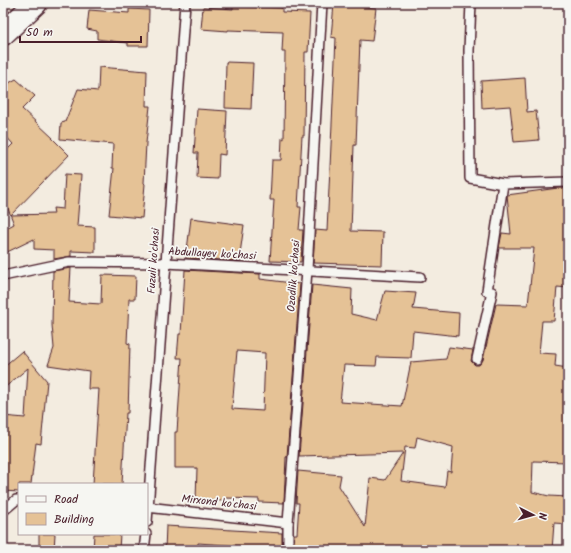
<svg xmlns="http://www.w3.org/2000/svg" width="571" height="553" viewBox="0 0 571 553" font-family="Kalam,sans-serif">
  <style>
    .building { fill: #e5c296; stroke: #4a1f2b; fill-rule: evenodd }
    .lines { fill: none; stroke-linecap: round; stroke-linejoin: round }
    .lane-casing { stroke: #4a1f2b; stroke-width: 12 }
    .secondary-casing { stroke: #4a1f2b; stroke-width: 25 }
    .lane { stroke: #f6f6f2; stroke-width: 9 }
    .secondary { stroke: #f6f6f2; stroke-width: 22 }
    .labels { text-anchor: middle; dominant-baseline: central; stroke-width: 3.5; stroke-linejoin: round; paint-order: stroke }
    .street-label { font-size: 11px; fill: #4a1f2b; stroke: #f6f6f2 }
  </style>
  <rect width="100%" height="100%" fill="#f3ece0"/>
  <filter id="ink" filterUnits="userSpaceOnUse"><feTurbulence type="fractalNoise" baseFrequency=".025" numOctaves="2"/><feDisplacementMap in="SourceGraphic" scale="8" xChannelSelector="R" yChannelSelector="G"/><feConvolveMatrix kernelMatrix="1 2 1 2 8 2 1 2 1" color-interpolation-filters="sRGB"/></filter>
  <g filter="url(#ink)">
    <!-- building -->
    <g class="building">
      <path d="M 334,4 L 376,8 L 372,41 L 360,40 L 356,145 L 354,145 L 351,231 L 383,232 L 382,265 L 313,263 L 315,230 L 327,231 L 336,38 L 331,37 Z"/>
      <path d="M 233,6 L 282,8 L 282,12 L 310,13 L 308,52 L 305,52 L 304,136 L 302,136 L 298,207 L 301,207 L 299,230 L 303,230 L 301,262 L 270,261 L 274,200 L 270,200 L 272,160 L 281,160 L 282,138 L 284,139 L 285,52 L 282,52 L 283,32 L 228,30 L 228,31 L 201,29 L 203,7 L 233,9 Z"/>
      <path d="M 129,9 L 149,10 L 148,46 L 128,46 L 128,43 L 97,39 L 97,31 L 87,29 L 89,10 L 129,13 Z"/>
      <path d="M 226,62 L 253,63 L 251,109 L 225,108 Z"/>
      <path d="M 99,67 L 147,71 L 146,106 L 150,106 L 146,143 L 144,183 L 145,184 L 142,218 L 109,215 L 114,168 L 112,168 L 113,144 L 60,139 L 61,123 L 65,122 L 78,89 L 98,91 Z"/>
      <path d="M 525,78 L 527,112 L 536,111 L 539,140 L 514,142 L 510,106 L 482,108 L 481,81 Z"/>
      <path d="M 16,79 L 35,96 L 22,109 L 53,138 L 52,138 L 69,155 L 11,215 L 54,214 L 53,208 L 63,209 L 65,174 L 81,175 L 77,226 L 95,227 L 95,252 L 71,251 L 71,256 L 54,259 L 54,250 L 34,249 L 34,239 L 3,254 L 3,230 L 14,224 L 3,196 L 3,154 L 13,144 L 3,133 L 3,97 L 7,94 L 9,83 Z"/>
      <path d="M 197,109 L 227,111 L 225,155 L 219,154 L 218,179 L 197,178 L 198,153 L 194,153 Z"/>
      <path d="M 558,188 L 568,188 L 568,288 L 557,287 L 554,321 L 542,321 L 539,353 L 556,354 L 555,366 L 568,368 L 568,462 L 533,461 L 532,492 L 549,496 L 568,497 L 568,524 L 554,523 L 552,550 L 294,550 L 294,534 L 297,534 L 299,503 L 296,503 L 298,471 L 341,475 L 339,486 L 365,527 L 370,478 L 385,480 L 403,453 L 299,456 L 312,285 L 352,289 L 351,314 L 377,320 L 385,291 L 416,293 L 413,309 L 459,313 L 458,336 L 413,331 L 411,358 L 377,357 L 376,366 L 344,365 L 340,402 L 402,406 L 411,362 L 446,359 L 449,347 L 473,350 L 471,361 L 475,365 L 479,365 L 483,360 L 496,304 L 528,305 L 534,248 L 499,248 L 502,233 L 511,234 L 507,195 ZM 417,437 L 453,447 L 451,472 L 447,471 L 445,487 L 401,481 L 405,447 L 415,448 Z"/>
      <path d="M 191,218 L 244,225 L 239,261 L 186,258 Z"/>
      <path d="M 71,268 L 69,302 L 101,304 L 102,275 L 136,276 L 135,299 L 129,299 L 127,343 L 130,344 L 128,413 L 126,413 L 122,484 L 93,484 L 99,389 L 88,389 L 89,371 L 48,365 L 54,348 L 52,325 L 53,271 Z"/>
      <path d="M 185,270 L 260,274 L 260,279 L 300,284 L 287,457 L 286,457 L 284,503 L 259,502 L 259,499 L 226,498 L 226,501 L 196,500 L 197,468 L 175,468 L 175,432 L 177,432 L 182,358 L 177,358 L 179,334 L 181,334 ZM 237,351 L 265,353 L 263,411 L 232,409 Z"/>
      <path d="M 22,351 L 47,381 L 41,444 L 36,443 L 31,484 L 19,484 L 19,492 L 3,491 L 3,416 L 25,418 L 28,368 L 3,389 L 3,367 Z"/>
      <path d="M 166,526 L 282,533 L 282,550 L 239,550 L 239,546 L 198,543 L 198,550 L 165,550 Z"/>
      <path d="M 39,534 L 55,534 L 54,550 L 39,550 Z"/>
      <path d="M 94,534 L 120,534 L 119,550 L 93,550 Z"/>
    </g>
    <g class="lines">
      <defs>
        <g id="lane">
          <path d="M 471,3 L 469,50 L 470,178 L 503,184"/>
          <path d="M 3,276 L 69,262 L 166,263 L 420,277"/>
          <path d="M 477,359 L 492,292 L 487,291 L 503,184 L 568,182"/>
          <path d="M 147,507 L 288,523"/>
          <path d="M 3,511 L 16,500 L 19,500"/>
          <path d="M 147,522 L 185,3"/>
          <path d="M 144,550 L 146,534"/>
          <path d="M 288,550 L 288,523 L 307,270 L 322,3"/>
        </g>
        <path id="secondary" d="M 3,34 L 36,3"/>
      </defs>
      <!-- lane casing -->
      <use href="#lane" class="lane-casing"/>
      <!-- secondary casing -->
      <use href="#secondary" class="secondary-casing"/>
      <!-- lane -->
      <use href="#lane" class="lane"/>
      <!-- secondary -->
      <use href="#secondary" class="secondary"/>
    </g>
  </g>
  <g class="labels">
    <!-- street labels -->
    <g class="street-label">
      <text transform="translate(212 254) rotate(3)">Abdullayev ko'chasi</text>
      <text transform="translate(154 261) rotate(-86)">Fuzuli ko'chasi</text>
      <text transform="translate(294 276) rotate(-86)">Ozodlik ko'chasi</text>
      <text transform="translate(219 503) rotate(6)">Mirxond ko'chasi</text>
    </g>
  </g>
  <!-- margin -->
  <rect width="571" height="553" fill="none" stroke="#f6f6f2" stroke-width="16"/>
  <rect x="8" y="8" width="555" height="537" fill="none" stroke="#4a1f2b" stroke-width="1.5" filter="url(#ink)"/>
  <!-- legend -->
  <rect x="18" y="483" width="130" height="52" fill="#f6f6f2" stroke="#b1a0a2"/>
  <rect x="26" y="496" width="20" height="6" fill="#f6f6f2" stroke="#b1a0a2"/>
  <text x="54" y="503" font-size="12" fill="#4a1f2b">Road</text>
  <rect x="26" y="513" width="20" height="12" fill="#e5c296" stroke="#b1a0a2"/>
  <text x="54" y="523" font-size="12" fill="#4a1f2b">Building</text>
  <!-- north arrow -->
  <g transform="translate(533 515) rotate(96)" stroke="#f6f6f2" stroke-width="3" paint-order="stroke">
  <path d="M0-3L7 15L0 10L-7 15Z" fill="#4a1f2b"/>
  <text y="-6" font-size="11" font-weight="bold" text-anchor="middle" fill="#4a1f2b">N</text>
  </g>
  <!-- scale -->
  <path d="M20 36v6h121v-6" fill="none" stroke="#4a1f2b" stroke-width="2"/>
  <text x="26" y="36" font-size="12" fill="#4a1f2b" stroke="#f6f6f2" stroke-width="3" paint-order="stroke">50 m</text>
</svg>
